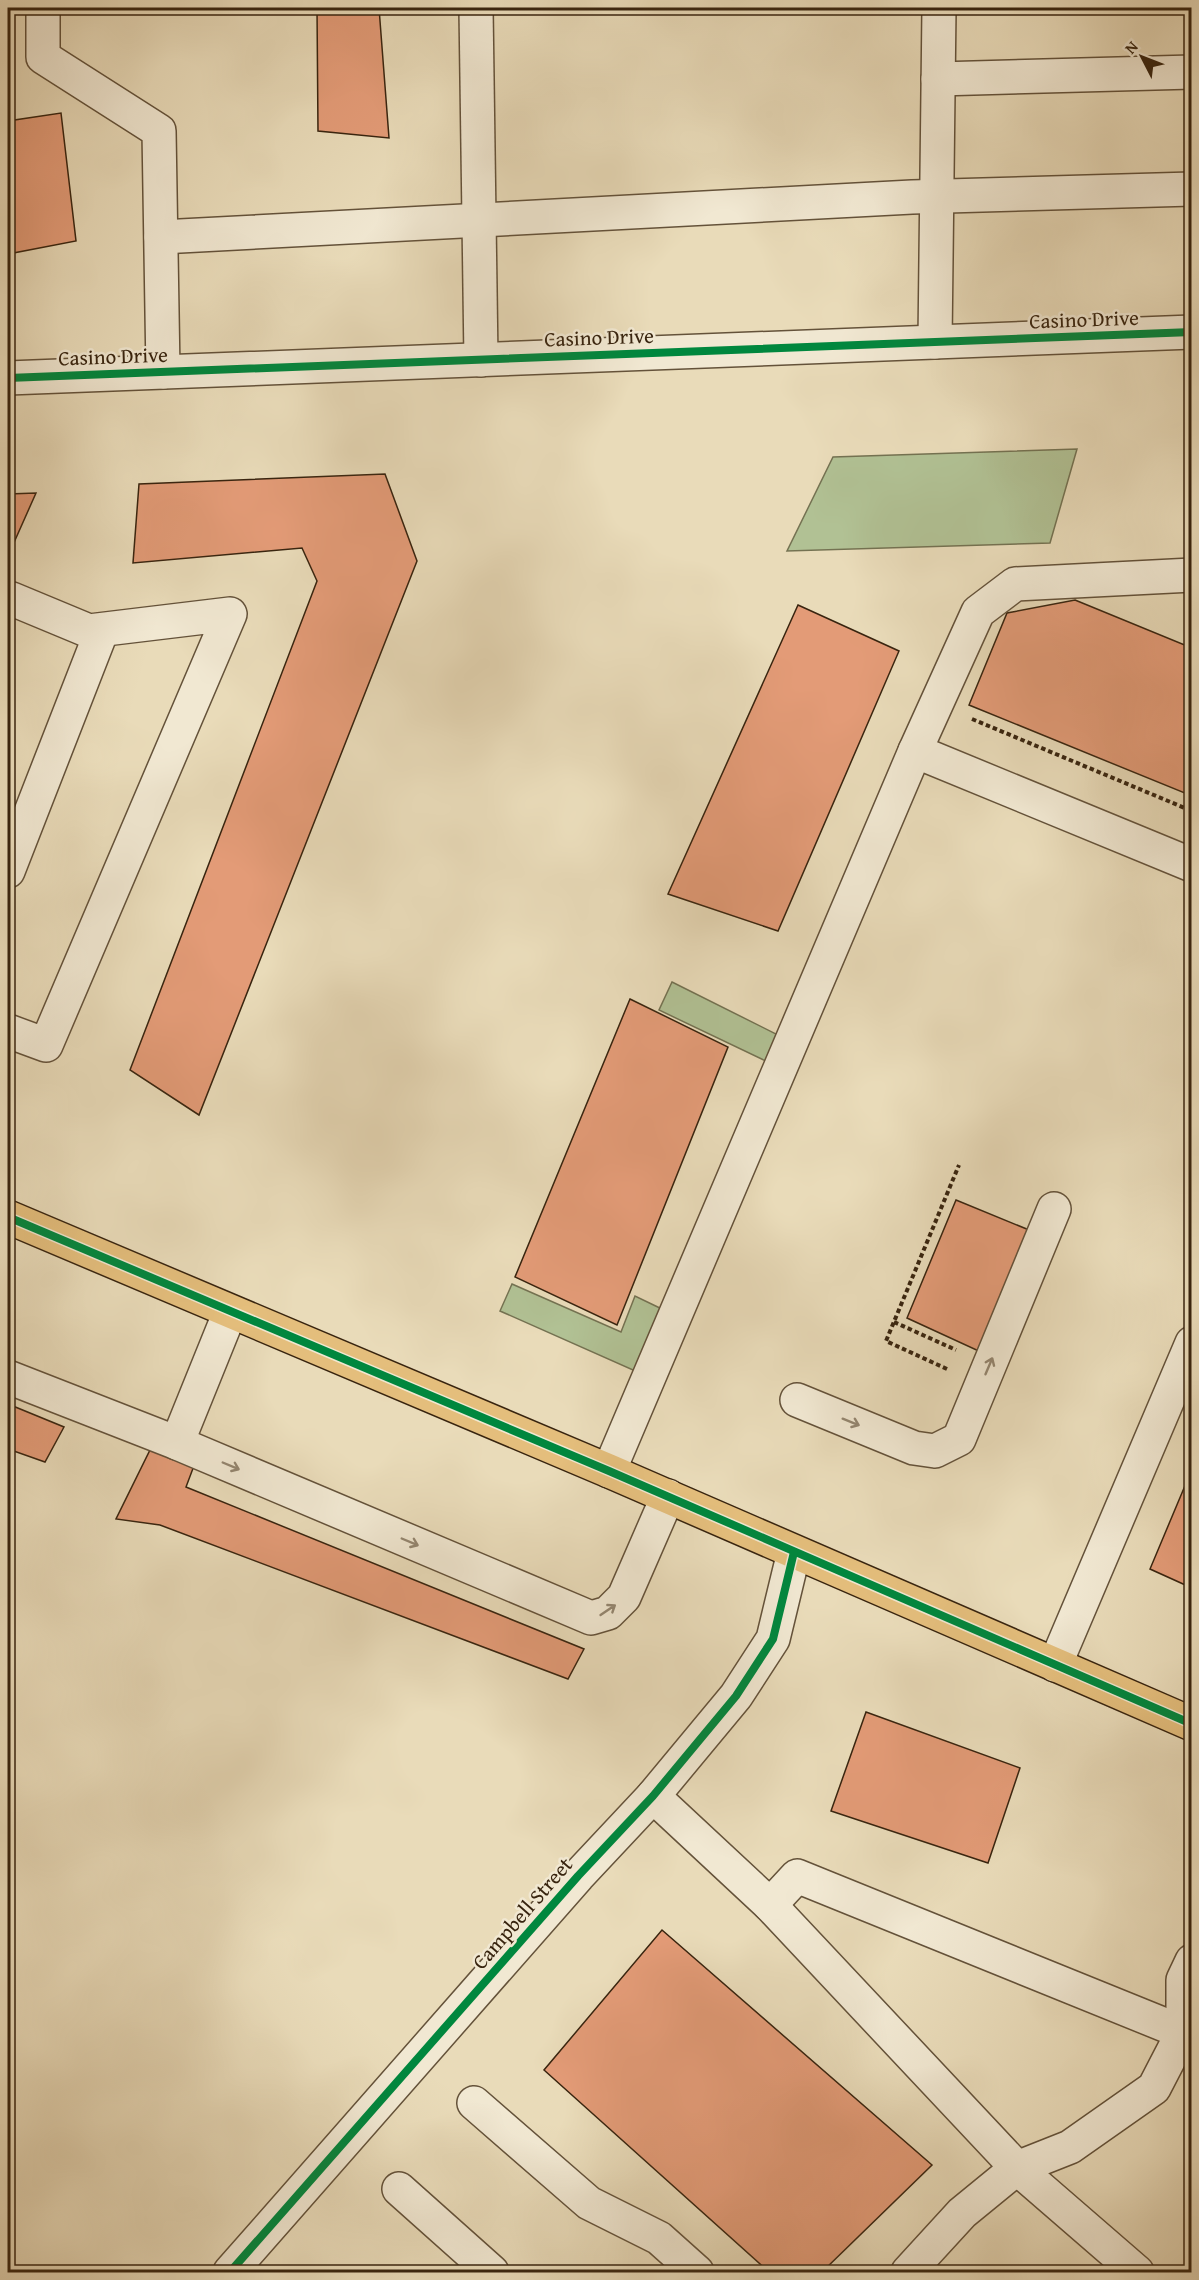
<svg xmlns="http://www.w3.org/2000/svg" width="1199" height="2280" viewBox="0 0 1199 2280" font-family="'Gentium Book Plus',serif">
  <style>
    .green { fill: #b1c194; stroke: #747252; stroke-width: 1.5 }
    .building { fill: #e39b77; stroke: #38240f; stroke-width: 1.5 }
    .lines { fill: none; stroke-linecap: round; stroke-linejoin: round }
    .minor-casing { stroke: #64523a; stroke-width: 36 }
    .major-casing { stroke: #38240f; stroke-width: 36 }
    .path { stroke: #38240f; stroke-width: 4; stroke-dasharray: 4.5 3; stroke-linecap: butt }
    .minor { stroke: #f1e8d2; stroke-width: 33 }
    .major { stroke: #e4be7c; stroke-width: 33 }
    .cycleway-casing { stroke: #f1e8d2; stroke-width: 11 }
    .cycleway { stroke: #00873e; stroke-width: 8 }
    .oneway { stroke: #948670 }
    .labels { text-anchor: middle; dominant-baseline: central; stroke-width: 5; stroke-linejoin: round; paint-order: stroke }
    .street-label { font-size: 21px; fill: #38240f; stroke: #f1e8d2 }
  </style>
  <rect width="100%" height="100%" fill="#e9dbb9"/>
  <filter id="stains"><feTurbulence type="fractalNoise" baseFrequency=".00333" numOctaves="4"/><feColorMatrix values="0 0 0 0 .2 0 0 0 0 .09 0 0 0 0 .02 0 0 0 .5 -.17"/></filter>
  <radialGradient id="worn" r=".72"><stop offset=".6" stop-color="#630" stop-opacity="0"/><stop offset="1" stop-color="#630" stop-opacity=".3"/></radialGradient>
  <!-- green -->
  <g class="green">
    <path d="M 1077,449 L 1050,543 L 787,551 L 833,457 Z"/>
    <path d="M 672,982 L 784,1038 L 772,1064 L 659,1010 Z"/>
    <path d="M 512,1284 L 621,1332 L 635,1296 L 666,1311 L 642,1374 L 500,1311 Z"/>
  </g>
  <!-- building -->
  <g class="building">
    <path d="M 317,8 L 379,8 L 389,138 L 318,131 Z"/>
    <path d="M 61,113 L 76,241 L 8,254 L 8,121 Z"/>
    <path d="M 385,474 L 417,561 L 199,1115 L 130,1070 L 317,581 L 302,548 L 133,563 L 139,484 Z"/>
    <path d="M 36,493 L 8,556 L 8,494 Z"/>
    <path d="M 1075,600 L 1192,648 L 1192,796 L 969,705 L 1007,613 Z"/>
    <path d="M 798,605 L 899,651 L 778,931 L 668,894 Z"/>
    <path d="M 630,999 L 728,1047 L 617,1325 L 515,1277 Z"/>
    <path d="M 956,1200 L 1034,1232 L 983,1353 L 907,1318 Z"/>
    <path d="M 8,1404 L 64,1427 L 45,1462 L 8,1449 Z"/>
    <path d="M 151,1448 L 195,1463 L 186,1487 L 584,1649 L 568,1679 L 160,1525 L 116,1519 Z"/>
    <path d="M 1192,1469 L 1192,1588 L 1150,1569 Z"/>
    <path d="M 866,1712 L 1020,1768 L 988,1863 L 831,1811 Z"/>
    <path d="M 662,1930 L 932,2165 L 822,2272 L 769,2272 L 544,2070 Z"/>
  </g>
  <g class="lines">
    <defs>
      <g id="minor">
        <path d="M 43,8 L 43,57 L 159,131 L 163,372"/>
        <path d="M 476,8 L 481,360"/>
        <path d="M 938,79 L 1192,72"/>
        <path d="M 161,237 L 912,197 L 1192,189"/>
        <path d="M 935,342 L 939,8"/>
        <path d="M 8,378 L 1192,332"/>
        <path d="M 8,600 L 12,599 L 89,631 L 230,614 L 46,1045 L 8,1031"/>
        <path d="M 915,751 L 978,612 L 1015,584 L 1192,575"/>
        <path d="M 8,871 L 102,630"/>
        <path d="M 8,1377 L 177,1443 L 591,1618 L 608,1613 L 624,1597 L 668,1496"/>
        <path d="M 797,1400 L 914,1448 L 935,1451 L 959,1439 L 1054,1209"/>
        <path d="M 177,1443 L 230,1312"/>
        <path d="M 609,1471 L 915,751 L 1192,865"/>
        <path d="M 1055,1665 L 1192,1343"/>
        <path d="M 653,1796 L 770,1905 L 1017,2168 L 962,2213 L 908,2272"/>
        <path d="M 770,1905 L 797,1876 L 1192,2036"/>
        <path d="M 474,2103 L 589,2203 L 659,2238 L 697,2272"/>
        <path d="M 399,2189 L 492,2272"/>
        <path d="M 230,2272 L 578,1876 L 653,1796 L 736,1696 L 773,1639 L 794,1552"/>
        <path d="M 1137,2272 L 1017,2168 L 1070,2147 L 1154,2088 L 1183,2032 L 1183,1980 L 1192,1961"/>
      </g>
      <path id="major" d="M 8,1217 L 609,1471 L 1192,1724"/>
    </defs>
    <!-- minor casing -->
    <use href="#minor" class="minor-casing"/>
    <!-- major casing -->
    <use href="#major" class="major-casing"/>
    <!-- path -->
    <g class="path">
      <path d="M 972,719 L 1192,811"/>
      <path d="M 894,1322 L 956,1350"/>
      <path d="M 947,1369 L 886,1341 L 959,1165"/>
    </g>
    <!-- minor -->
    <use href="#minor" class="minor"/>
    <!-- major -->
    <use href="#major" class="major"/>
    <defs>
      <g id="cycleway">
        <path d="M 8,378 L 1192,332"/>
        <path d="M 8,1217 L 609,1471 L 1192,1724"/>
        <path d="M 230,2272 L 578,1876 L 653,1796 L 736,1696 L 773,1639 L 794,1552"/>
      </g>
    </defs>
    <!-- cycleway casing -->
    <use href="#cycleway" class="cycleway-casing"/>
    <!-- cycleway -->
    <use href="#cycleway" class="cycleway"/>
  </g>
  <!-- one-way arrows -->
  <defs><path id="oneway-shaft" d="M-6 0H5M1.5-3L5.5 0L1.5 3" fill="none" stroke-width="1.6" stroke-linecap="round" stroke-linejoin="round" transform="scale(1.5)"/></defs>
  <g class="oneway">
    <use href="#oneway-shaft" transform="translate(989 1366) rotate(-67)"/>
    <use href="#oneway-shaft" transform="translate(851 1422) rotate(22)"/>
    <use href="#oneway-shaft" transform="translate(231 1466) rotate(23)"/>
    <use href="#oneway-shaft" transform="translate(410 1542) rotate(23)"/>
    <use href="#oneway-shaft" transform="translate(608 1610) rotate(-34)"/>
  </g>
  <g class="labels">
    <!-- street labels -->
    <g class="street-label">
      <text transform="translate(1084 319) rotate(-2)">Casino Drive</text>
      <text transform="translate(599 337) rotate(-2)">Casino Drive</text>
      <text transform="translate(113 356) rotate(-2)">Casino Drive</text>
      <text transform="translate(522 1913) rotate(-49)">Campbell Street</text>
    </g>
  </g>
  <!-- margin -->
  <rect width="1199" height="2280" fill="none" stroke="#e9dbb9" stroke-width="30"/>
  <rect x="9" y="9" width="1181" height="2262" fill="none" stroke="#38240f" stroke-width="3"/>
  <rect x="15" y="15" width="1169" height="2250" fill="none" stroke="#38240f" stroke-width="1.5"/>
  <!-- north arrow -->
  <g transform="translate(1142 57) rotate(312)" stroke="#f1e8d2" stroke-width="4.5" paint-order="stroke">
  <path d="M0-4.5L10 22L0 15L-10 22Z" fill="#38240f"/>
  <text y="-9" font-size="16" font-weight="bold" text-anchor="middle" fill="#38240f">N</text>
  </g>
  <rect width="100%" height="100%" filter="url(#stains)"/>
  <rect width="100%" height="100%" fill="url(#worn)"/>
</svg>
